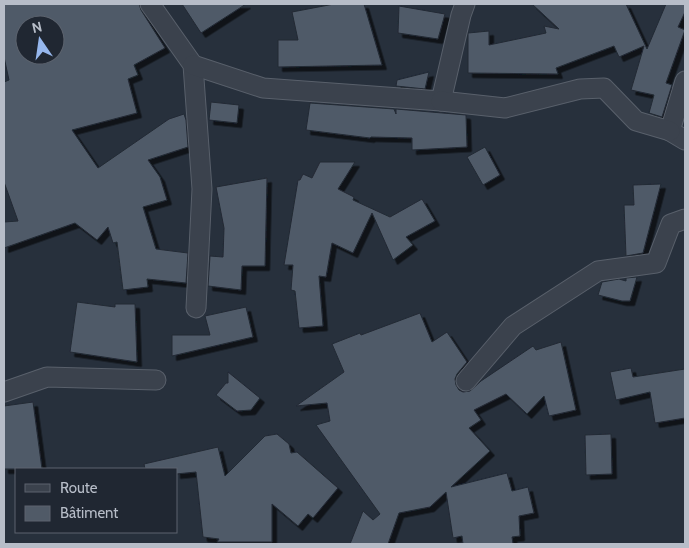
<svg xmlns="http://www.w3.org/2000/svg" width="689" height="548" viewBox="0 0 689 548" font-family="Cabin,sans-serif">
  <style>
    .building { fill: #505a67; stroke: #222934; fill-rule: evenodd; filter: url(#shadow) }
    .lines { fill: none; stroke-linecap: round; stroke-linejoin: round }
    .street-casing { stroke: #59606b; stroke-width: 21 }
    .street { stroke: #3b424d; stroke-width: 19 }
  </style>
  <defs>
    <filter id="shadow"><feDropShadow dx="4.5" dy="4.5" stdDeviation="0" flood-color="#0009"/></filter>
  </defs>
  <rect width="100%" height="100%" fill="#27303c"/>
  <!-- building -->
  <g class="building">
    <path d="M 4,4 L 139,4 L 141,10 L 165,48 L 134,65 L 138,75 L 128,79 L 137,113 L 72,130 L 98,168 L 169,119 L 184,114 L 186,120 L 188,147 L 148,160 L 160,177 L 167,200 L 143,207 L 156,249 L 188,253 L 186,283 L 147,279 L 148,287 L 123,290 L 117,242 L 113,243 L 108,227 L 97,240 L 75,223 L 4,248 L 4,222 L 18,221 L 4,182 L 4,82 L 9,80 L 4,57 ZM 25,25 L 55,25 L 55,55 L 25,55 Z"/>
    <path d="M 182,4 L 246,4 L 201,33 Z"/>
    <path d="M 334,4 L 364,4 L 382,65 L 278,67 L 278,40 L 298,40 L 292,12 Z"/>
    <path d="M 532,4 L 626,4 L 647,49 L 666,4 L 685,4 L 685,12 L 678,27 L 685,30 L 666,83 L 672,85 L 662,117 L 649,113 L 654,95 L 631,90 L 644,46 L 619,57 L 614,46 L 556,68 L 558,74 L 468,73 L 468,33 L 489,31 L 489,45 L 546,33 L 544,26 L 559,29 Z"/>
    <path d="M 399,6 L 445,14 L 438,39 L 398,33 Z"/>
    <path d="M 429,72 L 425,89 L 396,86 L 397,80 Z"/>
    <path d="M 211,102 L 239,105 L 237,123 L 209,120 Z"/>
    <path d="M 310,103 L 394,109 L 396,114 L 396,109 L 466,115 L 467,147 L 412,150 L 412,138 L 371,137 L 370,138 L 306,130 Z"/>
    <path d="M 485,147 L 500,175 L 483,185 L 467,157 Z"/>
    <path d="M 320,162 L 355,162 L 338,189 L 354,197 L 353,200 L 390,217 L 422,199 L 435,221 L 406,237 L 413,245 L 393,260 L 372,213 L 353,253 L 332,243 L 326,277 L 319,276 L 323,326 L 299,328 L 295,291 L 291,290 L 293,265 L 284,265 L 298,180 L 300,180 L 303,174 L 312,178 Z"/>
    <path d="M 267,178 L 265,266 L 242,266 L 241,290 L 208,286 L 210,256 L 223,257 L 224,228 L 216,187 Z"/>
    <path d="M 661,184 L 643,253 L 626,256 L 624,205 L 634,205 L 633,185 Z"/>
    <path d="M 637,277 L 630,301 L 622,301 L 598,295 L 602,282 L 619,279 L 626,281 L 626,278 Z"/>
    <path d="M 77,302 L 115,307 L 115,304 L 135,304 L 137,362 L 70,352 Z"/>
    <path d="M 246,307 L 253,337 L 172,356 L 172,335 L 210,335 L 205,316 Z"/>
    <path d="M 420,313 L 432,342 L 447,332 L 467,362 L 457,374 L 455,379 L 456,385 L 459,390 L 463,392 L 470,391 L 481,381 L 533,346 L 536,350 L 561,342 L 576,410 L 549,416 L 544,396 L 527,414 L 506,394 L 474,410 L 481,420 L 469,428 L 490,451 L 451,487 L 507,473 L 512,491 L 528,487 L 534,513 L 519,516 L 520,536 L 512,537 L 513,544 L 463,544 L 462,536 L 453,538 L 446,492 L 430,507 L 399,513 L 388,544 L 350,544 L 363,511 L 373,520 L 380,514 L 316,425 L 330,421 L 327,403 L 296,406 L 344,372 L 332,344 L 360,333 L 361,335 Z"/>
    <path d="M 631,368 L 633,377 L 685,369 L 685,418 L 655,423 L 650,392 L 616,400 L 610,372 Z"/>
    <path d="M 228,372 L 260,398 L 251,410 L 237,411 L 216,395 L 226,383 L 228,383 Z"/>
    <path d="M 33,402 L 42,469 L 4,469 L 4,406 Z"/>
    <path d="M 277,434 L 289,444 L 291,453 L 297,452 L 338,488 L 313,518 L 308,514 L 298,526 L 272,504 L 272,542 L 217,542 L 219,539 L 203,537 L 196,472 L 176,474 L 176,469 L 145,469 L 144,464 L 218,447 L 225,476 L 265,436 Z"/>
    <path d="M 611,434 L 612,474 L 586,475 L 585,435 Z"/>
  </g>
  <g class="lines">
    <defs>
      <g id="street">
        <path d="M 150,4 L 193,65 L 202,189 L 196,308"/>
        <path d="M 193,65 L 263,88 L 441,101 L 461,15 L 465,4"/>
        <path d="M 685,81 L 670,131 L 685,140"/>
        <path d="M 441,101 L 505,108 L 580,89 L 604,88 L 636,121 L 670,131"/>
        <path d="M 466,381 L 513,326 L 598,271 L 656,263 L 671,224 L 685,219"/>
        <path d="M 4,392 L 47,377 L 156,380"/>
      </g>
    </defs>
    <!-- street casing -->
    <use href="#street" class="street-casing"/>
    <!-- street -->
    <use href="#street" class="street"/>
  </g>
  <!-- border -->
  <rect width="689" height="548" fill="none" stroke="#b7bdc8" stroke-width="10"/>
  <!-- legend -->
  <rect x="15" y="468" width="162" height="65" fill="#202732" stroke="#5c636e"/>
  <rect x="25" y="484" width="25" height="8" fill="#3b424d" stroke="#5c636e"/>
  <text x="60" y="493" font-size="15" fill="#b7bdc8">Route</text>
  <rect x="25" y="506" width="25" height="15" fill="#505a67" stroke="#5c636e"/>
  <text x="60" y="518" font-size="15" fill="#b7bdc8">Bâtiment</text>
  <!-- north arrow -->
  <g transform="translate(40 40) rotate(347)"><circle r="24" fill="#202732" stroke="#5c636e"/>
  <path d="M0-4L9 19L0 12L-9 19Z" fill="#96b7ed"/>
  <text y="-8" font-size="14" font-weight="bold" text-anchor="middle" fill="#b7bdc8">N</text>
  </g>
</svg>
